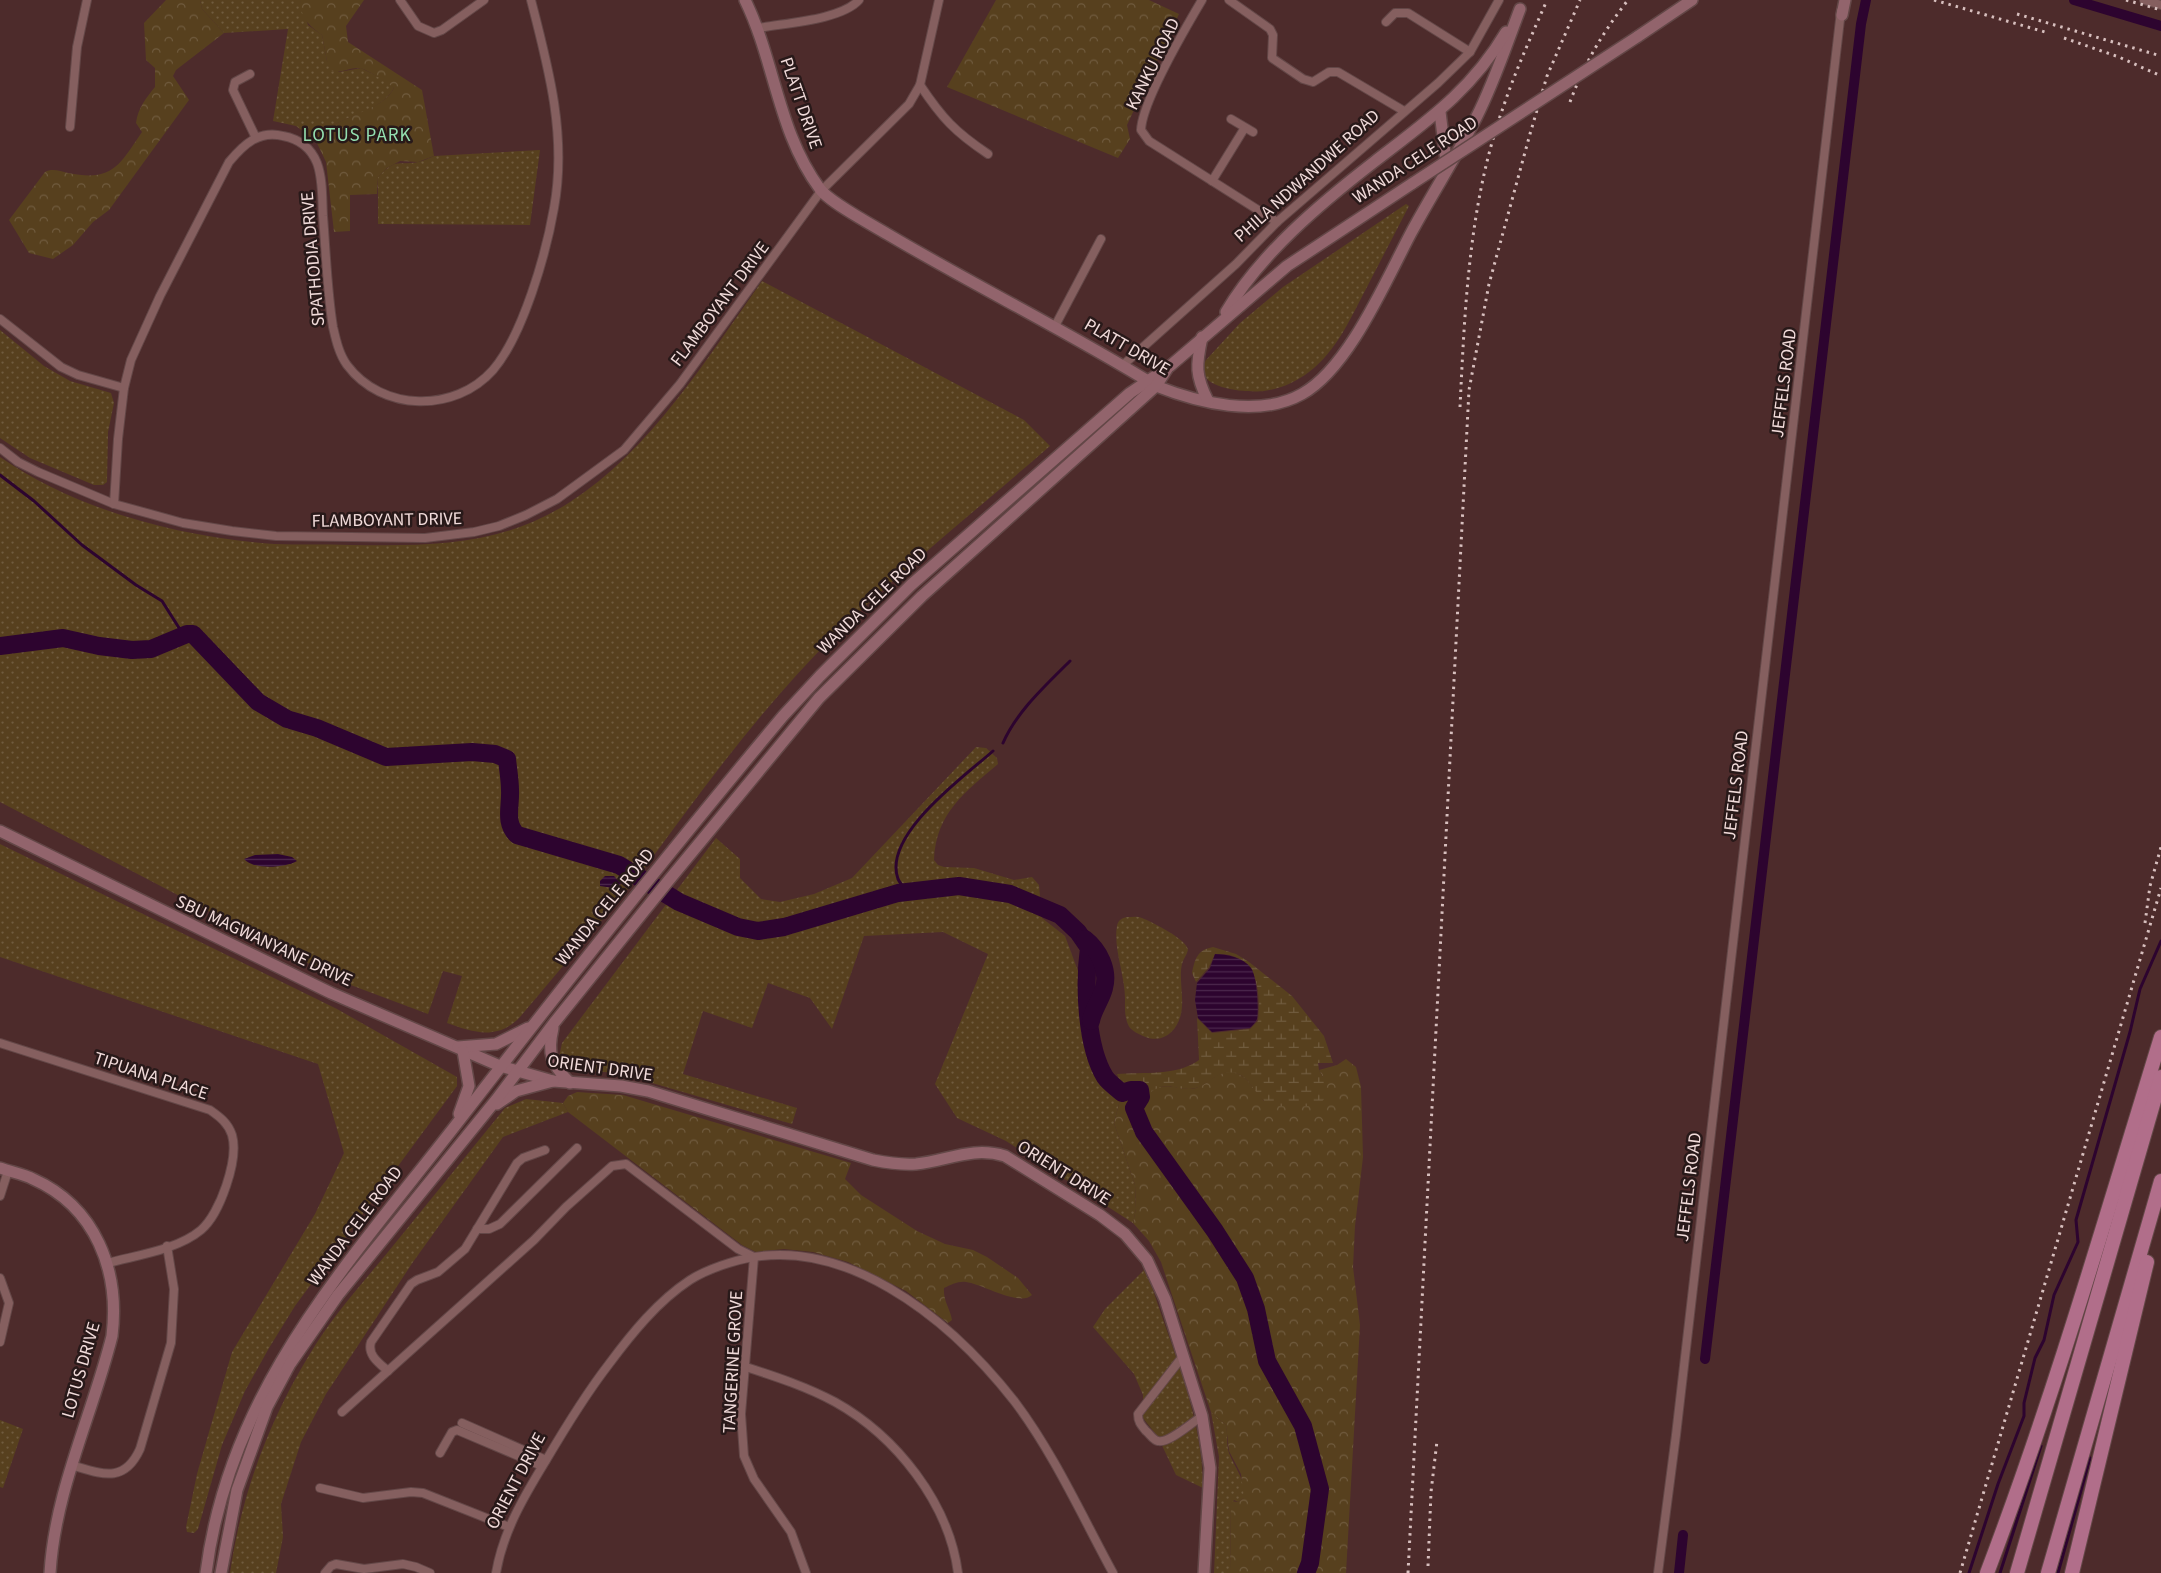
<svg xmlns="http://www.w3.org/2000/svg" width="2161" height="1573" viewBox="0 0 2161 1573" font-family="'Source Sans 3',sans-serif">
  <style>
    .grass { fill: url(#grass-dots) }
    .forest { fill: url(#forest-crowns) }
    .wetland { fill: url(#wetland-marsh) }
    .water { fill: url(#water-rules) }
    .lines { fill: none; stroke-linecap: round; stroke-linejoin: round }
    .stream { stroke: #2d042f; stroke-width: 3 }
    .canal { stroke: #2d042f; stroke-width: 10 }
    .river { stroke: #2d042f; stroke-width: 18 }
    .street-casing { stroke: #634747; stroke-width: 10 }
    .secondary-casing { stroke: #634747; stroke-width: 14 }
    .highway-casing { stroke: #634747; stroke-width: 16 }
    .street { stroke: #855f5f; stroke-width: 8 }
    .secondary { stroke: #92646c; stroke-width: 11 }
    .highway { stroke: #b16e8a; stroke-width: 14 }
    .rail { stroke: #d7bfbe; stroke-width: 3; stroke-dasharray: 2.5 5; stroke-linecap: butt }
    .secondary-bridge-casing { stroke: #634747; stroke-width: 14; stroke-linecap: butt }
    .secondary-bridge { stroke: #92646c; stroke-width: 11 }
    .labels { text-anchor: middle; dominant-baseline: central; stroke-width: 5; stroke-linejoin: round; paint-order: stroke }
    .street-label { font-size: 18px; fill: #f1dbda; stroke: #281919 }
    .neighbourhood-label { font-size: 19px; letter-spacing: 1px; fill: #94dfb0; stroke: #281919 }
  </style>
  <defs>
    <pattern id="grass-dots" width="8" height="8" patternUnits="userSpaceOnUse" patternTransform="scale(1.25)"><rect width="8" height="8" fill="#57401e"/><path d="M2 2h.1M6 6h.1" fill="none" stroke="#705b3e" stroke-width="1.8" stroke-linecap="round"/></pattern>
    <pattern id="forest-crowns" width="20" height="18" patternUnits="userSpaceOnUse" patternTransform="scale(1.25)"><rect width="20" height="18" fill="#57401e"/><path d="M2 6a3 3 0 1 1 6 0M12 15a3 3 0 1 1 6 0" fill="none" stroke="#705b3e"/></pattern>
    <pattern id="wetland-marsh" width="20" height="14" patternUnits="userSpaceOnUse" patternTransform="scale(1.25)"><rect width="20" height="14" fill="#57401e"/><path d="M1 5h8M5 5V1M11 12h8M15 12V8" fill="none" stroke="#705b3e"/></pattern>
    <pattern id="water-rules" width="6" height="5" patternUnits="userSpaceOnUse" patternTransform="scale(1.25)"><rect width="6" height="5" fill="#2d042f"/><path d="M0 2.5h6" fill="none" stroke="#4c284d"/></pattern>
  </defs>
  <rect width="100%" height="100%" fill="#4d2b2b"/>
  <!-- grass -->
  <g class="grass">
    <path d="M 200,0 L 300,0 L 308,25 L 322,35 L 327,61 L 339,72 L 361,68 L 389,82 L 394,88 C 378,117 333,114 316,141 L 296,126 L 273,121 L 288,29 L 224,33 L 202,9 Z"/>
    <path d="M 540,150 L 530,225 L 378,224 L 378,177 C 397,157 397,166 418,162 C 423,161 429,158 434,156 Z"/>
    <path d="M 1406,204 L 1409,206 C 1395,233 1381,260 1367,287 C 1351,317 1337,351 1309,372 C 1296,382 1280,389 1264,391 C 1247,393 1189,389 1206,360 L 1240,323 L 1283,287 Z"/>
    <path d="M 762,281 L 1024,420 L 1050,446 C 978,509 902,569 834,636 C 758,711 696,798 633,884 L 619,882 L 613,888 L 621,884 L 628,889 L 520,1017 C 498,1040 474,1033 447,1023 L 462,976 L 443,971 L 428,1014 L 348,984 L 0,802 L 0,457 C 78,511 180,537 274,544 C 299,545 325,544 350,545 C 430,546 500,547 570,502 C 649,452 708,357 762,281 Z"/>
    <path d="M 0,330 L 44,366 L 70,381 L 111,393 L 114,403 L 108,432 L 107,482 L 103,485 L 94,485 L 30,458 L 0,438 Z"/>
    <path d="M 976,747 L 986,748 L 997,758 L 998,764 C 965,792 936,813 934,860 L 938,865 L 944,867 L 974,868 L 1014,880 L 1032,877 L 1039,885 L 1042,918 L 1065,936 L 1078,971 L 1083,1005 L 1087,1058 L 1101,1086 L 1120,1100 L 1114,1123 L 1135,1185 L 1136,1209 L 1133,1223 L 1006,1141 L 957,1118 L 935,1084 L 988,954 L 943,932 L 864,936 L 832,1029 L 810,998 L 768,983 L 752,1028 L 703,1011 L 683,1074 L 797,1108 L 792,1124 L 618,1073 L 573,1070 L 564,1065 L 559,1057 L 562,1043 L 716,838 L 740,859 L 740,878 L 761,899 L 780,902 L 814,894 L 852,878 Z"/>
    <path d="M 0,844 L 337,1009 L 457,1077 L 457,1086 L 295,1306 L 269,1348 L 245,1391 L 222,1445 L 198,1529 L 194,1533 L 187,1532 L 186,1527 L 197,1474 L 232,1352 L 315,1214 L 344,1153 L 318,1064 L 0,957 Z"/>
    <path d="M 1127,917 C 1132,917 1138,916 1142,918 C 1152,922 1188,940 1188,950 C 1187,955 1183,959 1182,964 C 1179,977 1183,993 1182,1006 C 1181,1028 1165,1046 1143,1036 C 1138,1034 1133,1031 1130,1028 C 1124,1019 1125,1007 1125,998 C 1125,976 1113,947 1117,926 C 1118,920 1122,918 1127,917 Z"/>
    <path d="M 526,1099 L 563,1103 L 568,1112 L 503,1137 L 413,1262 L 326,1394 L 301,1442 L 281,1504 L 283,1537 L 276,1573 L 230,1573 C 241,1496 268,1423 308,1357 C 330,1319 360,1286 388,1252 C 427,1204 466,1156 505,1108 Z"/>
    <path d="M 1144,1270 L 1153,1290 C 1174,1354 1203,1419 1203,1488 L 1176,1475 L 1158,1437 L 1143,1418 L 1143,1395 L 1134,1374 L 1093,1327 L 1105,1309 Z"/>
    <path d="M 1211,1412 L 1226,1425 C 1228,1434 1226,1444 1229,1453 C 1235,1469 1246,1479 1244,1498 L 1238,1502 L 1234,1500 L 1231,1506 L 1230,1573 L 1214,1573 L 1219,1457 Z"/>
    <path d="M 0,1420 L 23,1429 L 3,1488 L 0,1487 Z"/>
  </g>
  <!-- forest -->
  <g class="forest">
    <path d="M 166,0 L 200,0 L 202,9 L 224,33 L 176,70 L 173,76 L 189,100 L 109,210 L 93,222 L 73,245 L 53,259 L 29,253 L 9,220 L 45,172 C 52,168 60,171 68,173 C 112,182 119,166 142,132 L 136,123 C 138,108 146,98 155,87 L 155,68 L 146,60 L 144,23 Z"/>
    <path d="M 300,0 L 364,0 L 346,26 L 348,42 L 422,90 L 434,156 L 418,162 L 400,161 L 387,168 L 378,177 L 377,194 L 350,195 L 350,231 L 334,232 L 326,162 L 316,141 C 333,114 380,115 394,88 C 390,84 366,69 360,68 C 351,67 342,73 332,71 L 327,61 L 322,35 C 308,25 301,18 300,0 Z"/>
    <path d="M 996,0 L 1149,0 L 1179,14 L 1127,125 L 1130,139 L 1118,158 L 947,87 Z"/>
    <path d="M 1346,1059 L 1356,1067 L 1361,1087 L 1363,1157 L 1355,1226 L 1353,1267 L 1360,1325 L 1346,1573 L 1230,1573 L 1231,1501 L 1238,1502 L 1244,1498 L 1241,1474 L 1229,1451 L 1226,1425 L 1211,1412 L 1161,1262 L 1149,1241 L 1133,1223 L 1136,1209 L 1135,1185 L 1114,1123 L 1120,1100 L 1145,1100 C 1151,1078 1176,1089 1190,1089 C 1207,1088 1219,1066 1236,1073 C 1248,1077 1256,1092 1264,1101 L 1323,1077 L 1319,1070 L 1337,1065 Z"/>
    <path d="M 577,1092 L 623,1095 L 851,1163 L 845,1179 L 861,1195 L 917,1231 L 945,1244 L 973,1250 L 987,1257 L 1018,1278 L 1032,1295 C 1019,1307 983,1284 966,1282 C 958,1281 951,1285 944,1288 C 943,1301 950,1308 952,1320 L 948,1323 L 906,1291 L 848,1262 L 813,1252 L 784,1249 L 756,1252 L 742,1245 L 568,1112 L 563,1103 L 568,1096 Z"/>
  </g>
  <!-- wetland -->
  <path class="wetland" d="M 1213,947 L 1236,954 L 1249,962 L 1292,996 L 1324,1036 L 1333,1063 L 1318,1063 L 1319,1070 L 1323,1077 L 1326,1097 L 1319,1105 C 1305,1106 1273,1110 1262,1099 C 1254,1091 1248,1076 1235,1073 C 1217,1068 1207,1089 1189,1089 C 1168,1089 1167,1079 1146,1096 L 1144,1091 L 1147,1086 L 1136,1082 L 1125,1087 L 1121,1084 L 1117,1074 C 1142,1072 1178,1076 1199,1060 L 1197,1018 L 1212,1033 L 1250,1029 L 1258,1021 C 1261,987 1257,952 1215,954 L 1209,967 L 1196,982 L 1192,973 C 1195,959 1197,950 1213,947 Z"/>
  <!-- water -->
  <g class="water">
    <path d="M 278,854 L 292,857 L 297,861 C 285,868 253,870 244,859 L 255,855 Z"/>
    <path d="M 605,876 L 614,876 L 621,884 L 613,888 L 600,886 L 600,881 Z"/>
    <path d="M 1215,954 C 1227,954 1244,958 1251,968 C 1257,976 1259,1009 1257,1019 C 1256,1022 1253,1025 1250,1028 L 1212,1032 L 1198,1018 L 1195,1000 L 1197,983 L 1210,968 Z"/>
  </g>
  <g class="lines">
    <!-- stream -->
    <g class="stream">
      <path d="M 0,475 L 34,501 L 82,545 L 136,585 L 162,601 L 181,631 L 187,634"/>
      <path d="M 1003,743 C 1017,711 1046,685 1070,661"/>
      <path d="M 907,892 C 904,888 900,883 898,879 C 882,835 965,776 993,751"/>
      <path d="M 1969,1573 L 1998,1484 L 2024,1416 L 2024,1403 L 2035,1358 L 2044,1340 L 2054,1295 L 2078,1242 L 2076,1220 L 2130,1032 L 2140,989 L 2161,941"/>
      <path d="M 2000,1573 L 2041,1446"/>
      <path d="M 2058,1573 L 2090,1458"/>
    </g>
    <!-- canal -->
    <g class="canal">
      <path d="M 2074,0 L 2161,26"/>
      <path d="M 1705,1359 L 1861,24 L 1866,0"/>
      <path d="M 1679,1573 L 1683,1535"/>
    </g>
    <!-- river -->
    <g class="river">
      <path d="M 0,646 L 63,638 L 99,646 L 132,650 L 151,649 L 187,634 L 193,634 L 258,702 L 287,719 L 317,728 L 386,757 L 472,752 L 495,754 L 507,759 C 508,769 510,780 510,790 C 511,807 504,822 517,835 L 619,865 L 679,902 L 738,927 L 758,931 L 784,927 L 898,893 L 959,886 L 1010,894 L 1060,915 L 1078,932 L 1089,948 C 1084,984 1086,1046 1105,1077 C 1109,1083 1117,1088 1122,1093 L 1131,1090 L 1140,1090 L 1141,1097 L 1134,1108 L 1144,1132 L 1215,1231 L 1245,1278 L 1256,1309 L 1267,1361 L 1303,1426 L 1320,1489 L 1310,1563 L 1306,1573"/>
      <path d="M 1085,939 C 1099,950 1109,970 1104,988 C 1101,1000 1093,1009 1091,1021"/>
    </g>
    <defs>
      <g id="street">
        <path d="M 400,0 L 418,26 L 434,33 L 442,30 L 484,0"/>
        <path d="M 1202,0 C 1186,27 1142,102 1141,130 L 1149,141 L 1277,222"/>
        <path d="M 1229,0 L 1270,29 L 1273,35 L 1272,58 L 1303,79 L 1313,82 L 1329,72 L 1338,72 L 1404,111"/>
        <path d="M 2144,0 L 2161,5"/>
        <path d="M 1386,22 L 1395,13 L 1408,13 L 1470,52"/>
        <path d="M 759,28 C 785,23 841,20 859,0"/>
        <path d="M 250,74 L 235,82 L 233,90 L 256,138"/>
        <path d="M 920,85 C 942,118 955,132 988,154"/>
        <path d="M 1231,119 L 1253,132"/>
        <path d="M 70,127 L 77,47 L 87,0"/>
        <path d="M 1212,181 L 1244,129"/>
        <path d="M 0,319 L 61,367 L 78,375 L 124,388"/>
        <path d="M 1055,326 L 1101,239"/>
        <path d="M 1123,365 L 1236,264 L 1277,222 L 1438,83 L 1470,52 L 1499,0"/>
        <path d="M 0,448 L 18,462 L 38,472 L 114,504 L 183,523 L 232,531 L 276,536 L 425,538 L 474,532 L 499,526 L 526,515 L 557,499 L 624,450 L 680,384 L 821,191 L 909,104 L 920,85 L 939,0"/>
        <path d="M 114,504 L 118,439 L 124,388 L 131,360 L 160,296 L 229,162 C 244,144 259,130 283,136 C 299,139 311,148 317,163 C 323,179 322,199 323,216 C 326,253 327,290 333,327 C 336,340 339,354 347,365 C 382,412 455,413 493,370 C 523,335 546,254 554,208 C 567,137 549,69 531,0"/>
        <path d="M 0,1043 L 210,1110 C 220,1117 228,1123 232,1135 C 239,1159 220,1214 201,1230 C 177,1250 137,1255 108,1263"/>
        <path d="M 0,1196 L 8,1171"/>
        <path d="M 477,1229 L 489,1229 L 500,1224 L 577,1148"/>
        <path d="M 0,1278 L 9,1303 L 0,1342"/>
        <path d="M 1183,1356 L 1138,1414 C 1138,1422 1141,1425 1146,1431 C 1150,1434 1153,1440 1158,1441 C 1168,1444 1193,1422 1202,1416"/>
        <path d="M 746,1367 C 777,1377 807,1387 835,1402 C 896,1436 949,1503 958,1573"/>
        <path d="M 388,1371 C 379,1363 367,1355 371,1342 L 411,1284 L 417,1280 L 438,1272 L 465,1249 L 517,1163 L 523,1158 L 545,1150"/>
        <path d="M 342,1412 L 534,1240 L 566,1207 L 612,1166 L 626,1164 L 738,1249 L 754,1257 L 741,1414 L 744,1456 L 754,1479 L 791,1532 L 806,1573"/>
        <path d="M 462,1423 L 546,1460"/>
        <path d="M 440,1453 L 452,1432 L 457,1430 L 542,1466"/>
        <path d="M 71,1465 C 102,1474 124,1484 140,1449 L 171,1343 L 174,1289 L 167,1246"/>
        <path d="M 320,1488 L 363,1498 L 411,1492 L 423,1493 L 509,1527"/>
        <path d="M 325,1573 L 331,1566 L 336,1564 L 364,1569 L 403,1564 L 416,1567 L 430,1573"/>
        <path d="M 496,1573 C 503,1532 523,1498 545,1462 C 565,1428 585,1395 609,1364 C 632,1333 658,1301 690,1280 C 701,1273 716,1267 729,1263 C 840,1227 951,1320 1015,1402 C 1054,1454 1082,1516 1113,1573"/>
        <path d="M 1658,1573 L 1676,1435 L 1841,11"/>
      </g>
      <g id="secondary">
        <path d="M 745,0 C 775,61 778,133 820,189 C 829,202 874,226 889,235 C 977,287 1069,332 1156,386 C 1199,403 1259,418 1302,394 C 1349,368 1386,280 1411,233 C 1432,194 1456,157 1476,118 C 1494,83 1506,46 1520,9"/>
        <path d="M 1842,15 L 1845,0"/>
        <path d="M 1637,37 L 1692,0"/>
        <path d="M 1440,112 L 1447,169"/>
        <path d="M 1226,312 C 1260,254 1321,203 1374,162 C 1427,121 1471,91 1506,32"/>
        <path d="M 1202,337 C 1196,365 1195,375 1208,401"/>
        <path d="M 0,831 L 331,993 L 500,1066 L 553,1081 L 621,1086 L 648,1091 L 873,1160 C 888,1163 901,1165 916,1164 C 947,1161 972,1146 1005,1156 L 1100,1215 L 1125,1234 L 1147,1260 L 1165,1299 L 1202,1416 L 1210,1468 L 1204,1573"/>
        <path d="M 553,1028 C 547,1054 551,1064 570,1083"/>
        <path d="M 458,1047 L 496,1044 L 528,1028"/>
        <path d="M 497,1104 L 516,1091 L 553,1081"/>
        <path d="M 459,1114 L 469,1086 L 463,1051"/>
        <path d="M 0,1168 C 11,1172 23,1174 33,1179 C 96,1207 120,1271 112,1336 C 92,1416 55,1490 50,1573"/>
        <path d="M 206,1573 C 229,1390 347,1265 455,1126 C 562,987 671,850 783,716 L 820,676 L 911,585 L 1130,393 L 1170,366 L 1287,266 L 1413,183"/>
        <path d="M 221,1573 L 237,1490 L 267,1407 L 290,1364 L 338,1295 L 496,1100 L 554,1023 L 669,880 L 819,698 L 922,596 L 1156,386 L 1167,369"/>
      </g>
      <g id="highway">
        <path d="M 1987,1573 C 2054,1397 2106,1216 2161,1037"/>
        <path d="M 2017,1573 L 2161,1077"/>
        <path d="M 2048,1573 L 2161,1181"/>
        <path d="M 2072,1573 L 2147,1262"/>
      </g>
    </defs>
    <!-- street casing -->
    <use href="#street" class="street-casing"/>
    <!-- secondary casing -->
    <use href="#secondary" class="secondary-casing"/>
    <!-- highway casing -->
    <use href="#highway" class="highway-casing"/>
    <!-- street -->
    <use href="#street" class="street"/>
    <!-- secondary -->
    <use href="#secondary" class="secondary"/>
    <!-- highway -->
    <use href="#highway" class="highway"/>
    <!-- rail -->
    <g class="rail">
      <path d="M 1934,0 L 2045,32"/>
      <path d="M 2126,0 L 2161,10"/>
      <path d="M 2017,14 L 2161,56"/>
      <path d="M 2064,38 L 2119,57 L 2161,76"/>
      <path d="M 1570,102 C 1584,64 1603,32 1628,0"/>
      <path d="M 1460,407 C 1465,305 1469,202 1504,105 C 1516,69 1532,35 1547,0"/>
      <path d="M 2145,923 L 2150,886 L 2161,847"/>
      <path d="M 1428,1566 L 1431,1492 L 1437,1441"/>
      <path d="M 1408,1573 L 1469,390 L 1489,284 L 1530,134 L 1547,76 L 1580,0"/>
      <path d="M 1960,1573 L 2161,888"/>
    </g>
    <defs>
      <path id="secondary-bridge" d="M 1413,183 L 1637,37"/>
    </defs>
    <!-- secondary-bridge casing -->
    <use href="#secondary-bridge" class="secondary-bridge-casing"/>
    <!-- secondary-bridge -->
    <use href="#secondary-bridge" class="secondary-bridge"/>
  </g>
  <g class="labels">
    <!-- street labels -->
    <g class="street-label">
      <text transform="translate(1153 64) rotate(-64)">KANKU ROAD</text>
      <text transform="translate(801 103) rotate(71)">PLATT DRIVE</text>
      <text transform="translate(1415 160) rotate(-33)">WANDA CELE ROAD</text>
      <text transform="translate(1307 176) rotate(-42)">PHILA NDWANDWE ROAD</text>
      <text transform="translate(313 259) rotate(-95)">SPATHODIA DRIVE</text>
      <text transform="translate(720 304) rotate(-53)">FLAMBOYANT DRIVE</text>
      <text transform="translate(1127 347) rotate(30)">PLATT DRIVE</text>
      <text transform="translate(1784 383) rotate(-83)">JEFFELS ROAD</text>
      <text transform="translate(387 520) rotate(-1)">FLAMBOYANT DRIVE</text>
      <text transform="translate(872 601) rotate(-44)">WANDA CELE ROAD</text>
      <text transform="translate(1736 785) rotate(-83)">JEFFELS ROAD</text>
      <text transform="translate(605 907) rotate(-51)">WANDA CELE ROAD</text>
      <text transform="translate(264 941) rotate(25)">SBU MAGWANYANE DRIVE</text>
      <text transform="translate(600 1068) rotate(8)">ORIENT DRIVE</text>
      <text transform="translate(151 1076) rotate(18)">TIPUANA PLACE</text>
      <text transform="translate(1064 1173) rotate(32)">ORIENT DRIVE</text>
      <text transform="translate(1689 1187) rotate(-83)">JEFFELS ROAD</text>
      <text transform="translate(355 1226) rotate(-53)">WANDA CELE ROAD</text>
      <text transform="translate(733 1362) rotate(-87)">TANGERINE GROVE</text>
      <text transform="translate(81 1370) rotate(-74)">LOTUS DRIVE</text>
      <text transform="translate(516 1481) rotate(-62)">ORIENT DRIVE</text>
    </g>
    <!-- neighbourhood labels -->
    <g class="neighbourhood-label">
      <text x="357" y="135">LOTUS PARK</text>
    </g>
  </g>
</svg>
